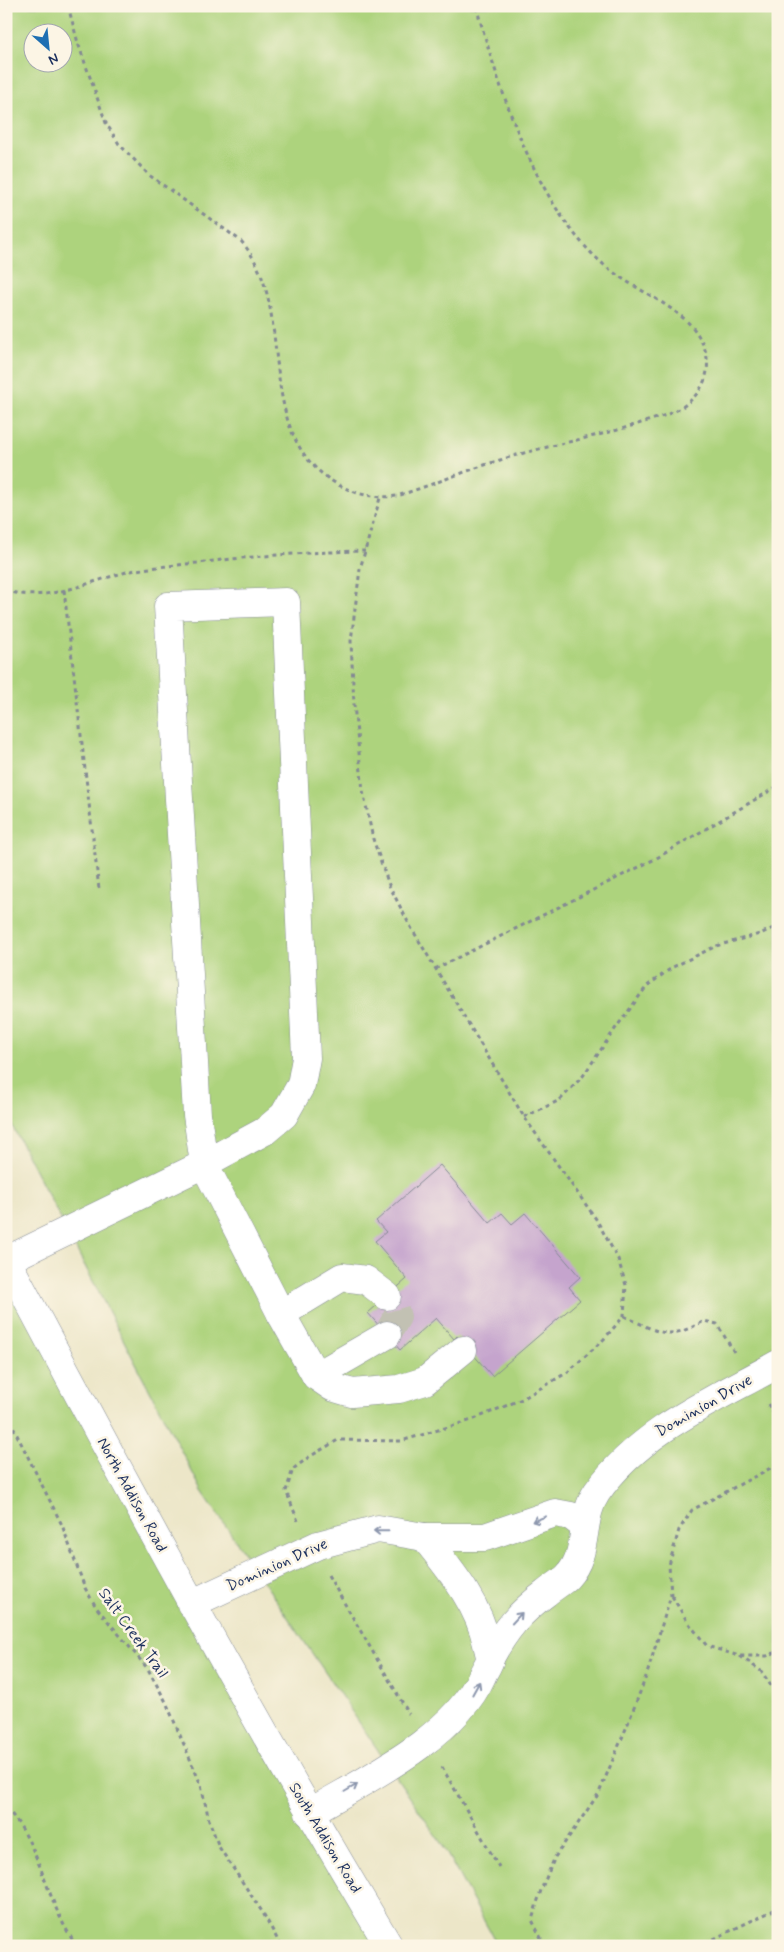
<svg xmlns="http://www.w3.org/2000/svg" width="784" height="1952" viewBox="0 0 784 1952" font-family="Mynerve,sans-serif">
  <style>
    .green { fill: #add37d; stroke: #64816e; fill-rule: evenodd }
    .building { fill: #c5a4cd }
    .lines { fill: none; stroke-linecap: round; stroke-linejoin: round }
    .minor-tunnel { stroke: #c2c1b3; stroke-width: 28; stroke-dasharray: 28 14; stroke-linecap: butt }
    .minor-casing { stroke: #848a93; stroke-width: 29 }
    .path { stroke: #848a93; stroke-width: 3; stroke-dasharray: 4 4; stroke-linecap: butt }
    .minor { stroke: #fff; stroke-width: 28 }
    .oneway { stroke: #8d97ae }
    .labels { text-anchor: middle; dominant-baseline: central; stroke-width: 5; stroke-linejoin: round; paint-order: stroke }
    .street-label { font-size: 16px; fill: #1b2f5e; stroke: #fcf5e5 }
  </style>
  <rect width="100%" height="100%" fill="#fcf5e5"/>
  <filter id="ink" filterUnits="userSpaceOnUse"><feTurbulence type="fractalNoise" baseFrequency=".02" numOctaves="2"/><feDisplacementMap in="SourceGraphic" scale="10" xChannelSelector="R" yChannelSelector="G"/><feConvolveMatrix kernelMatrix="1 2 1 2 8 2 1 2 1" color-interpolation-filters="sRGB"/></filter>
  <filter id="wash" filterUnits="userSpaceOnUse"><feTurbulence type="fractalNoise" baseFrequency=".0096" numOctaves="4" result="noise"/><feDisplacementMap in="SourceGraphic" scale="20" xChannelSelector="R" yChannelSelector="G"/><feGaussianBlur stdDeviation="1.12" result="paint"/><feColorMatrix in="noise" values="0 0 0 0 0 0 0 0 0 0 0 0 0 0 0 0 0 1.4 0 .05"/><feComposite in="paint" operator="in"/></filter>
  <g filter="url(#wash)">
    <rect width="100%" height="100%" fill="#ece6c8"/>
    <!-- green -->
    <g class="green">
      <path d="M 6,6 L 778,6 L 778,1946 L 498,1946 L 441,1843 L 202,1491 L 6,1114 ZM 32,32 L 62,32 L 62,62 L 32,62 Z"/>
      <path d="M 6,1248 L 389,1946 L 6,1946 Z"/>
    </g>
    <g id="blocks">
      <!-- building -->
      <path class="building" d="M 440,1165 L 490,1223 L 502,1213 L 512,1224 L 525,1213 L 580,1277 L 569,1287 L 580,1300 L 492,1376 L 457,1336 L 454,1339 L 436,1318 L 400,1350 L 368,1313 L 407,1279 L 375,1241 L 386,1232 L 376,1221 Z"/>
    </g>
  </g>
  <g filter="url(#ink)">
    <use href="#blocks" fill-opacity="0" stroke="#848a93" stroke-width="1"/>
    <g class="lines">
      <!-- minor-tunnel -->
      <path class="minor-tunnel" d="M 387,1335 L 397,1317 L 393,1303 L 387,1296"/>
      <defs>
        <g id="minor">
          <path d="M 6,1259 C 129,1491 254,1721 389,1946"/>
          <path d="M 7,1260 L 204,1164 L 265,1131 L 284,1115 L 301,1085 L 306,1058 L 286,602 L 168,606 L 197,1115 L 204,1164 L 281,1314 L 316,1376 L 332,1387 L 352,1393 L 399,1389 L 425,1381 L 463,1350"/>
          <path d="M 281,1314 L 342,1277 L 366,1280 L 387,1296"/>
          <path d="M 316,1376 L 387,1335"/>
          <path d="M 191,1604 L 318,1545 L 378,1529 L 424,1537 L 485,1537 L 555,1513 L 571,1516 L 584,1526"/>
          <path d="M 490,1658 C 506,1629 519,1613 546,1593 C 553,1587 561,1583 567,1577 C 590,1553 579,1518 597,1492 C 641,1430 714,1400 778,1364"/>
          <path d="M 309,1813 C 365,1780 455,1737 482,1676 C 484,1671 489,1664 490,1659 C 490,1655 488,1648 487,1644 C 478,1602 450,1570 424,1537"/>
        </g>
      </defs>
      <!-- minor casing -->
      <use href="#minor" class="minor-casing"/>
      <!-- path -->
      <g class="path">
        <path d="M 68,6 L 78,43 L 106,123 L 119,144 L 149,175 L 241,241 C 299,307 250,428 332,481 C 353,494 373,499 397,496 C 435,484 472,468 510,457 C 553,444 598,437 641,423 C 658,418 679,412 691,400 C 711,381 712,357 698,335 C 681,306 629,288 603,264 C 535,205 500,90 476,6"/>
        <path d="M 6,590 C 45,606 98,577 136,570 C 156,567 177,565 197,563 C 253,556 309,552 365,551"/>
        <path d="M 64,590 L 99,889"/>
        <path d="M 435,969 L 655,859 L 778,786"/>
        <path d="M 524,1117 L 560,1100 L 583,1076 L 615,1029 L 647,986 L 673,967 L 716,946 L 760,934 L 778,926"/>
        <path d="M 624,1316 C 659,1332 667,1342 704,1321 L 717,1324 L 734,1352"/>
        <path d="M 768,1404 L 778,1421"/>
        <path d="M 6,1413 L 62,1525 L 85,1588 L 96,1607 L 148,1669 L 166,1702 L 201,1785 L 209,1820 L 219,1847 L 263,1913 L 281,1946"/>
        <path d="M 298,1521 L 286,1491 L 293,1469 L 309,1457 L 338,1440 L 401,1441 L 472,1420 L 522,1399 L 568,1372 L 604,1339 L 624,1316 L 626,1285 L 618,1259 L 596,1219 L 524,1117 L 409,924 L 389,885 L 373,839 L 363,791 L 354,705 L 351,641 L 360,569 L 380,498"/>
        <path d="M 328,1575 L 409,1714"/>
        <path d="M 672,1596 L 687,1621 L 707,1646 L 739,1656 L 767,1656 L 778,1651"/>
        <path d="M 740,1656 L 761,1671 L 778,1696"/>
        <path d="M 442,1767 L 499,1867"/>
        <path d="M 6,1808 C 35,1838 43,1882 61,1919 C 65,1928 71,1937 76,1946"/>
        <path d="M 545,1946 L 532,1920 L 541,1890 L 555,1857 L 599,1793 L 627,1726 L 647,1674 L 671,1595 L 669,1565 L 679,1530 L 692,1510 L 778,1464"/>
        <path d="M 699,1946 L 778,1908"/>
      </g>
      <!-- minor -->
      <use href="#minor" class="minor"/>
    </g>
    <!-- one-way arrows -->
    <defs><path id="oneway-shaft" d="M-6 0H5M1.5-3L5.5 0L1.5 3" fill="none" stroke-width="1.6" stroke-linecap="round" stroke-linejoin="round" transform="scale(1.25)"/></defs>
    <g class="oneway">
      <use href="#oneway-shaft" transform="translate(539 1519) rotate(159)"/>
      <use href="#oneway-shaft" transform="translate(381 1531) rotate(-179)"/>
      <use href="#oneway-shaft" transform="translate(517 1618) rotate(-47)"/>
      <use href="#oneway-shaft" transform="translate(476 1688) rotate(-61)"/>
      <use href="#oneway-shaft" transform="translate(351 1788) rotate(-30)"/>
    </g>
  </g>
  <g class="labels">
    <!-- street labels -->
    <g class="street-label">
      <text transform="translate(704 1406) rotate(-30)">Dominion Drive</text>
      <text transform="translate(132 1495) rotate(61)">North Addison Road</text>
      <text transform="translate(277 1565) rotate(-24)">Dominion Drive</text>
      <text transform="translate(133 1633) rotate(54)">Salt Creek Trail</text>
      <text transform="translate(325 1838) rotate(59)">South Addison Road</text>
    </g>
  </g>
  <!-- margin -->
  <rect width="784" height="1952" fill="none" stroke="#fcf5e5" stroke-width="25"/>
  <!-- north arrow -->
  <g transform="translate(48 48) rotate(153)"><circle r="24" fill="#fcf5e5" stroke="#a2a6af"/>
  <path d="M0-4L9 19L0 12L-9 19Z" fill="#1f6fb2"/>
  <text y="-8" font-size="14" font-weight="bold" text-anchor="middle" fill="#1b2f5e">N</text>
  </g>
</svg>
